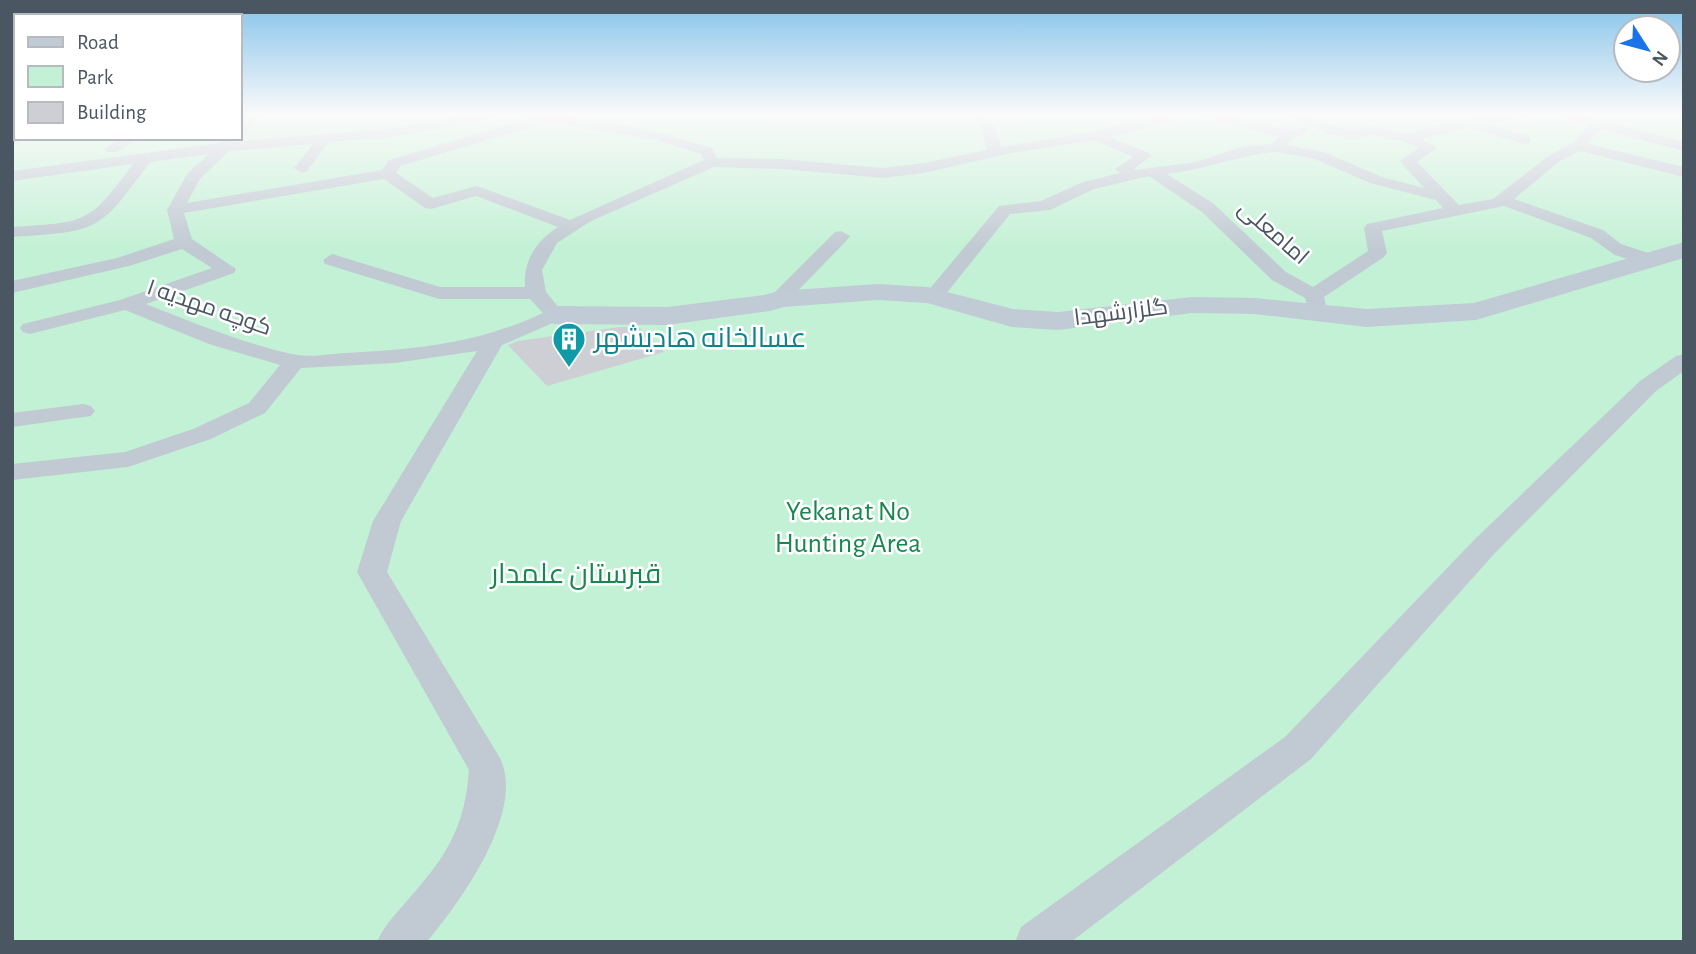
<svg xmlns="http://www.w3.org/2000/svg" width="1696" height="954" viewBox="0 0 1696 954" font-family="'Alegreya Sans',Cairo,sans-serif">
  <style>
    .green { fill: #c3f1d5 }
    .building { fill: #cdcfd5 }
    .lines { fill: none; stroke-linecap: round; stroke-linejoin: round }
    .street { fill: #c1cad2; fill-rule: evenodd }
    .secondary { fill: #c1cbd6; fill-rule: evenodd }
    .labels { text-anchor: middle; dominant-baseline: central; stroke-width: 5; stroke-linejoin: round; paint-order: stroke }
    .far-street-label { font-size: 23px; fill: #4a5661; stroke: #fff }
    .culture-label { font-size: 28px; fill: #0d838f; stroke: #fff; text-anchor: start }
    .park-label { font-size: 28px; fill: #17864f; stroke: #fff }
  </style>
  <rect width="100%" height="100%" fill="#f5f3f3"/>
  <!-- green -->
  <path class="green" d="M 12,115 L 16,115 L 16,138 L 240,138 L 240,115 L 1684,115 L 1684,942 L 12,942 Z"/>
  <!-- building -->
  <path class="building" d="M 620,327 L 639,327 L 664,352 L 547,386 L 508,345 L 518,341 Z"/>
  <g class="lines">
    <!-- street -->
    <g class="street">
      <path d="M 246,115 L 260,115 L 245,134 L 240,135 L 240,123 Z"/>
      <path d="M 465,115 L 496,115 L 490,119 L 396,136 L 329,142 L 307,171 L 302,173 L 294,168 L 313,144 L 229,151 L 200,179 L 187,203 L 382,170 L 389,160 L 529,119 L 523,115 C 587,115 651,129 712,148 L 717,158 L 783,159 L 883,168 L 924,163 L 987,150 L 982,129 L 972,115 L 985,115 L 996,129 L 1001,147 L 1095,132 L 1160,115 L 1174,115 L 1173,121 L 1109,137 L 1149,153 L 1151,156 L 1134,169 L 1136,170 L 1196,162 L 1245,146 L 1272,144 L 1279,137 L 1197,115 L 1237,116 L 1288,130 L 1307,127 L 1307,133 L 1293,138 L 1286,145 L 1324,152 L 1382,177 L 1424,188 L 1400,161 L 1419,148 L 1403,141 L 1373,135 L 1352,138 L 1328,134 L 1286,115 L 1305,115 L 1331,126 L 1352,130 L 1373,127 L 1407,134 L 1482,115 L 1528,115 L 1522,119 L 1483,123 L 1530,137 L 1530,143 L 1525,144 L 1468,127 L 1421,139 L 1437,148 L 1417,162 L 1459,205 L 1493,199 L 1550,155 L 1573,143 L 1588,126 L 1558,115 L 1581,115 L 1684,142 L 1684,151 L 1600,129 L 1587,144 L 1684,167 L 1684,177 L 1580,151 L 1560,161 L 1514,199 L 1603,230 L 1621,244 L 1657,256 L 1659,260 L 1657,264 L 1650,266 L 1615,255 L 1591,238 L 1504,206 L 1382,231 L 1387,253 L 1384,257 L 1324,297 L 1328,313 L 1325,317 L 1311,317 L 1305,298 L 1272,280 L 1202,212 L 1149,176 L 1094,189 L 1050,210 L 1010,214 L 941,300 L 927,300 L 924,296 L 927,292 L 999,206 L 1041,201 L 1083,182 L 1120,173 L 1115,169 L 1133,157 L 1094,140 L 1011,153 L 924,173 L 883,178 L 783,169 L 714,167 L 591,221 L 557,243 L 542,270 L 546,292 L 565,315 L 562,319 L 502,345 L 401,521 L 387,572 L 500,758 C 526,812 460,902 427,942 L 377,942 C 385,923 399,911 412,895 C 448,854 465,825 469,770 L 357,572 L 373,521 L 477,351 L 395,363 L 301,368 L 265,413 L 211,439 L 128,467 L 12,480 L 12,464 L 125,452 L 193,429 L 249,403 L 280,365 L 209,344 L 125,310 L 30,334 L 23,332 L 20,328 L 23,324 L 120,300 L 212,268 L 182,249 L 129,266 L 12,293 L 12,281 L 117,258 L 174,239 L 167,210 L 187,174 L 209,154 L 150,162 C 98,233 99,231 12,237 L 12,227 C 86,222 88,225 133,164 L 12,181 L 12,171 L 220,143 L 228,140 L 234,142 L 396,128 ZM 548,122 L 657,140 L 701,154 L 704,160 L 570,220 L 477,186 L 433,198 L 396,173 L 400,166 ZM 1276,152 L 1315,159 L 1370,183 L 1436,200 L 1443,208 L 1367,224 L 1364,228 L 1368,251 L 1313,287 L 1286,272 L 1214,204 L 1167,174 C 1205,170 1238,155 1276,152 ZM 384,179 L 425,208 L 431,209 L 476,196 L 558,227 C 536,241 523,261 525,287 L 440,287 L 332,254 L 323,260 L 325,264 L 439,299 L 530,299 L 543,313 C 480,343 414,350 345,353 C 329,354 308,358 292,354 C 242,343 194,323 146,304 L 234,273 L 236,269 L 192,239 L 184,213 Z"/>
      <path d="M 16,135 L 16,138 L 26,138 L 12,145 L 12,136 Z"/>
      <path d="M 120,138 L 138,138 L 117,152 L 107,152 L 105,149 Z"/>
      <path d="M 841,231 L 850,236 L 847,240 L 786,303 L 772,303 L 769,299 L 772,295 L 835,232 Z"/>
      <path d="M 1684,354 L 1684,371 L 1656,391 L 1495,553 L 1311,759 L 1071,942 L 1015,942 L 1021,927 L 1285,737 L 1475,539 L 1640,381 L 1676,356 Z"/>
      <path d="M 83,404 L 91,406 L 95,411 L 91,416 L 12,427 L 12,413 Z"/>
    </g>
    <!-- secondary -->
    <path class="secondary" d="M 1684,242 L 1684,258 L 1476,320 L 1367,327 L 1255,314 L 1192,313 L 1058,330 L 1012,327 L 927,303 L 877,300 L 784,307 L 770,311 L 667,325 L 555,324 L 545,321 L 541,315 L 545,309 L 555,306 L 667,307 L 764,295 L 779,291 L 877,284 L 928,287 L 1013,309 L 1058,312 L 1192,297 L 1255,298 L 1367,309 L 1474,303 Z"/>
  </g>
  <!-- sky -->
  <linearGradient id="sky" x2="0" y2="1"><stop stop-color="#85c3ea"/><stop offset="0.46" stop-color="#fafafa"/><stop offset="1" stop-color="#fafafa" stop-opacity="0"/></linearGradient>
  <rect width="1696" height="249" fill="url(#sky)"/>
  <!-- icons -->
  <defs>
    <symbol id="building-pin" viewBox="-11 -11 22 30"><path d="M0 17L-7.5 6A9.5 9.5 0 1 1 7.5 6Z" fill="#0f9aa8" stroke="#fff"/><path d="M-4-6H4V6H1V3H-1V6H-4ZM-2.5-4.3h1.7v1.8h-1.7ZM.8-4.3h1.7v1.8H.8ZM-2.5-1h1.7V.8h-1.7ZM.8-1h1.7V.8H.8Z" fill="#fff"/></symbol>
  </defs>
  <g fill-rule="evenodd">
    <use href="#building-pin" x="550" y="320" width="38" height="52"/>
  </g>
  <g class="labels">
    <!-- far-street labels -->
    <g class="far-street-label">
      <text transform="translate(1273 233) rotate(41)">امامعلی</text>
      <text transform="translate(209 308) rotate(19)">کوچه مهدیه ۱</text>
      <text transform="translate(1121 313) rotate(-7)">گلزارشهدا</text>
    </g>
    <!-- culture labels -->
    <g class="culture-label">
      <text x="594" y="339">عسالخانه هادیشهر</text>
    </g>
    <!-- park labels -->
    <g class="park-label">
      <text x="848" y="512">Yekanat No<tspan x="848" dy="32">Hunting Area</tspan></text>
      <text x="576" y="575">قبرستان علمدار</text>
    </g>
  </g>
  <!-- border -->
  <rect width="1696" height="954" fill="none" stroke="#4a5661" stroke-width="28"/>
  <!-- legend -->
  <rect x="14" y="14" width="228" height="126" fill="#ffffff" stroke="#b7bbc0" stroke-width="2"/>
  <rect x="28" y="37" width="35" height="10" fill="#c1cbd6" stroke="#b7bbc0" stroke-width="2"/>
  <text x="77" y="49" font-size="21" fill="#4a5661">Road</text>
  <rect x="28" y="66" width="35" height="21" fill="#c3f1d5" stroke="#b7bbc0" stroke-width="2"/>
  <text x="77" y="84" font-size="21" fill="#4a5661">Park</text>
  <rect x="28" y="102" width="35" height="21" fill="#cdcfd5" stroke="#b7bbc0" stroke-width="2"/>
  <text x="77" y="119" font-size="21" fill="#4a5661">Building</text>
  <!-- north arrow -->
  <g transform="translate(1647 49) rotate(126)"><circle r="33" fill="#ffffff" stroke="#b7bbc0" stroke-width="2"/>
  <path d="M0-5L12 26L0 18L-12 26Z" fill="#1a73e8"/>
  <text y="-10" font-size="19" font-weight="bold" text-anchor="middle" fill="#4a5661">N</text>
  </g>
</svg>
